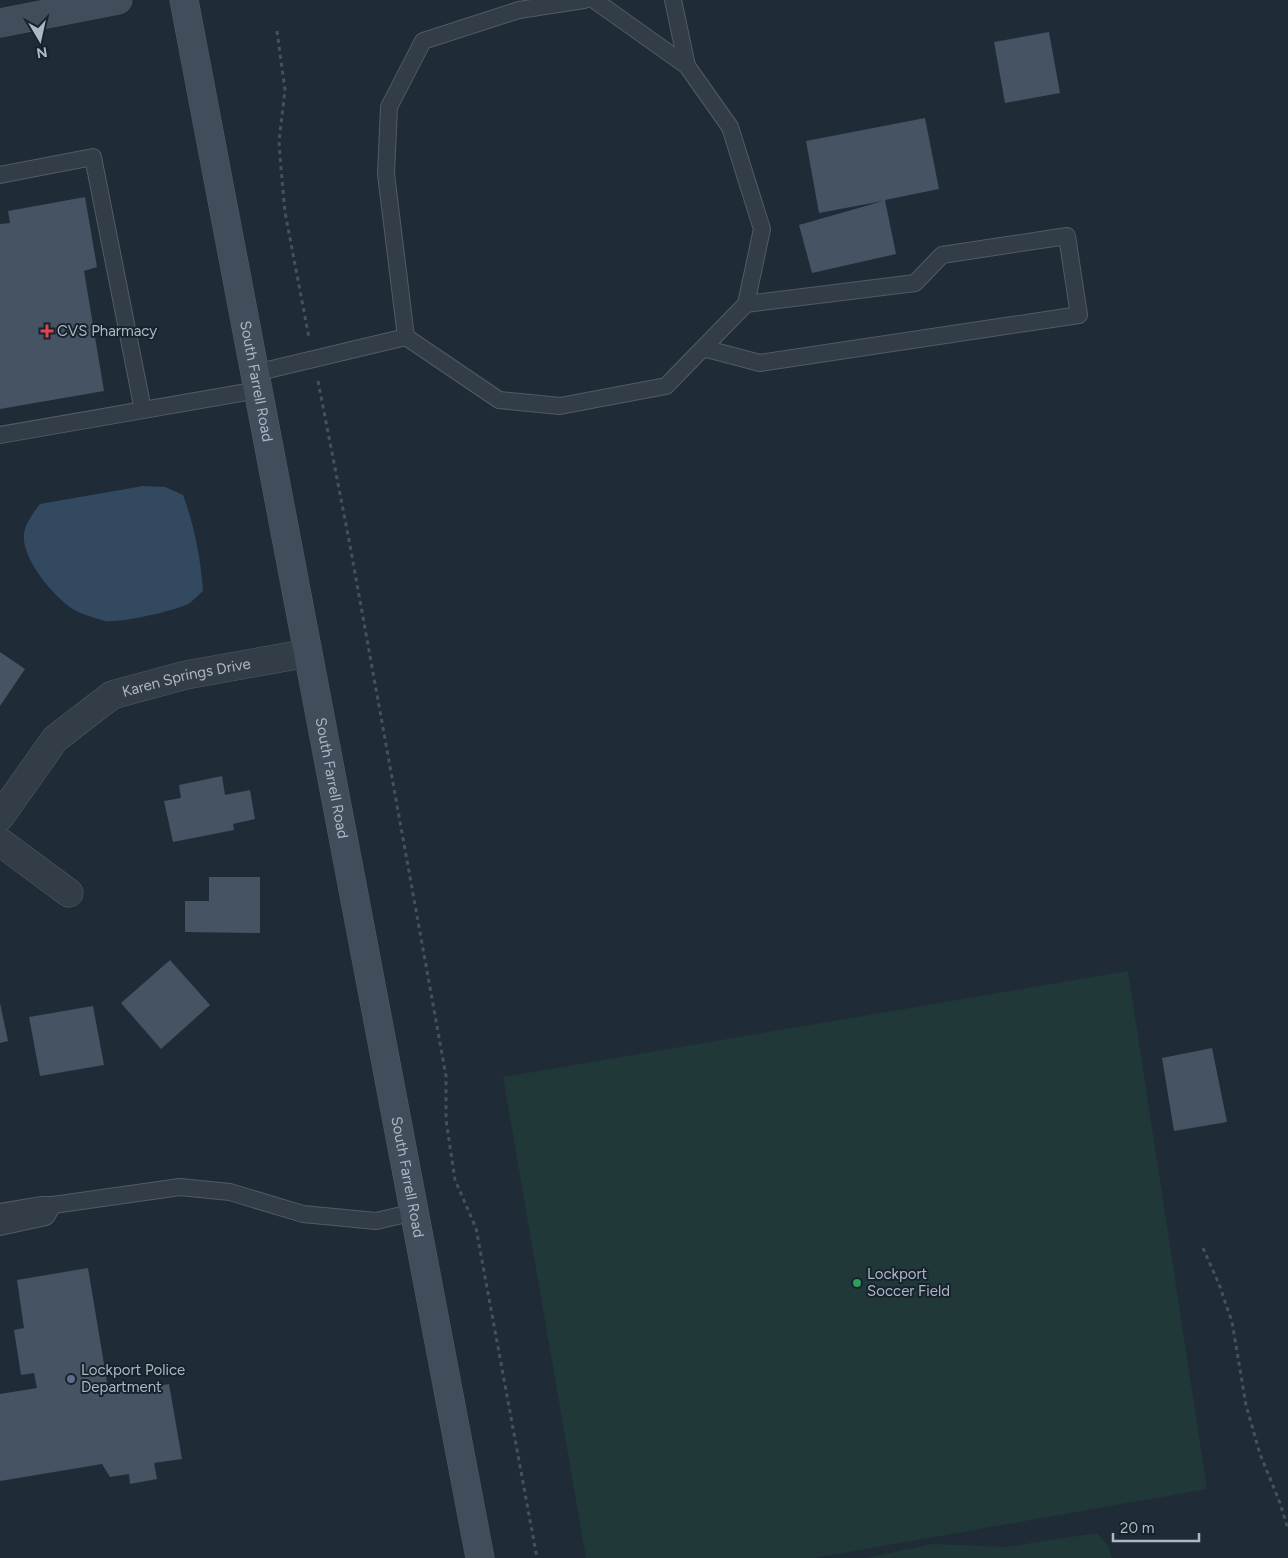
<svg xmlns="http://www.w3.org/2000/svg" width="1288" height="1558" font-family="Figtree,sans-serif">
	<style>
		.green { fill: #213839 }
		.water { fill: #324960 }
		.building { fill: #455362 }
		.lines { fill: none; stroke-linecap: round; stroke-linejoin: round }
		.lane-casing { stroke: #505b66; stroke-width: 18 }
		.street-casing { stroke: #505b66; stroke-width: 29 }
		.secondary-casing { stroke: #505b66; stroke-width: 29 }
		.path { stroke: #3f5556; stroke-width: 3; stroke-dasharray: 4 4; stroke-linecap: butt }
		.lane { stroke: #333d48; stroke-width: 16 }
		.street { stroke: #333d48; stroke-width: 28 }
		.secondary { stroke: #414d5b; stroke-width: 28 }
		.health-dot { fill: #e0444e; stroke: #18222d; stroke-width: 2 }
		.leisure-dot { fill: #2e9e5b; stroke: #18222d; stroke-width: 2 }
		.service-dot { fill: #5c6f8a; stroke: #18222d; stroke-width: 2 }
		.labels { text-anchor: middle; stroke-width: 4; stroke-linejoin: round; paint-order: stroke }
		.poi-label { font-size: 15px; fill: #adb8c5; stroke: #18222d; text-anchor: start }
		.street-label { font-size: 15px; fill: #adb8c5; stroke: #18222d }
	</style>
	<rect width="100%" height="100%" fill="#1f2c38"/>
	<path class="green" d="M 1128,971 L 1207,1489 L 814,1558 L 586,1558 L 503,1077 Z
		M 1097,1533 L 1109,1547 L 1112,1558 L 865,1558 L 933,1544 L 1006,1547 Z"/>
	<path class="water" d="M 143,486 L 165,487 L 183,495 C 194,525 201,559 203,591 C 198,595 193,601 188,604 C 174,611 121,623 105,621 C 98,619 78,613 73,609 C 54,597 21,558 24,534 C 25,524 34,512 40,504 Z"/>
	<path class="building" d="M 1049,32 L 1060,93 L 1005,103 L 994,42 Z
		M 925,118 L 939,189 L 885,200 L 896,254 L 812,273 L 799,225 L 883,201 L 819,213 L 806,141 Z
		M 85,197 L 97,267 L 84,271 L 104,391 L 0,409 L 0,224 L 10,223 L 8,211 Z
		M 0,652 L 25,669 L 0,706 Z
		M 222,776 L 225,795 L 250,790 L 255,819 L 233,824 L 234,830 L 173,842 L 164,801 L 181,798 L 179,785 Z
		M 209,877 L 260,877 L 260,933 L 185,932 L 185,901 L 209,901 Z
		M 170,960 L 210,1005 L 161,1049 L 121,1003 Z
		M 0,1003 L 8,1041 L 0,1043 Z
		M 93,1006 L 104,1065 L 40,1076 L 29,1017 Z
		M 1212,1048 L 1227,1122 L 1174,1131 L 1162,1058 Z
		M 88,1268 L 109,1394 L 169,1384 L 182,1459 L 154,1463 L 157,1479 L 130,1484 L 129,1474 L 110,1477 L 102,1464 L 0,1481 L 0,1394 L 37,1388 L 34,1373 L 21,1375 L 14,1330 L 24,1328 L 17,1280 Z"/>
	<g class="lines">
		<g class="lane-casing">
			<path id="lane" d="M 673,0 L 687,66
				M 0,175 L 93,157 L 143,410
				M 406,337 L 386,174 L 389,107 L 423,41 L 519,10 L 584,0
				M 703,348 L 760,363 L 1079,315 L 1067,236 L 942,255 L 915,283 L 746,304
				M 255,373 L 406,337 L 499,400 L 560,406 L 666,386 L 746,304 L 762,229 L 730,127 L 687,66 L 594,0
				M 0,435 L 258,390
				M 0,1212 L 41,1205 L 53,1205 L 180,1187 L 230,1192 L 303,1214 L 376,1221 L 415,1212
				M 0,1227 L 46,1217 L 53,1205"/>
		</g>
		<g class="street-casing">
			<g id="street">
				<path id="s1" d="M 0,817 L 55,739 L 112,695 L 186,675 L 308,653"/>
				<path d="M 0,842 L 69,893"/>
			</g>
		</g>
		<g class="secondary-casing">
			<g id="secondary">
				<path id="s2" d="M 184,0 L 480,1558"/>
				<path d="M 0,23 L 118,0"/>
			</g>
		</g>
		<path class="path" d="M 277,31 L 285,90 L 279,142 L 281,168 L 285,212 L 309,338
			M 318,381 L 349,540 L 446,1076 L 446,1120 L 455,1180 L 476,1228 L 537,1558
			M 1203,1248 L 1219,1284 L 1232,1322 L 1246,1405 L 1260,1454 L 1280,1503 L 1288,1529"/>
		<use href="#lane" class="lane"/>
		<use href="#street" class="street"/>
		<use href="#secondary" class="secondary"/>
	</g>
	<path class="health-dot" d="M44.5 323.5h5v5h5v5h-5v5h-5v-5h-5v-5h5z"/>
	<circle class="leisure-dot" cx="857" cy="1283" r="5"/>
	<circle class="service-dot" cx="71" cy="1379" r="5"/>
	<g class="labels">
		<g class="poi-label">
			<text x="57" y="336">CVS Pharmacy</text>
			<text x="867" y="1279">Lockport<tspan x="867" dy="17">Soccer Field</tspan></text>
			<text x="81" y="1375">Lockport Police<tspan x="81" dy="17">Department</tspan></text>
		</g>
		<g class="street-label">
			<text dy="5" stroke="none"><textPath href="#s2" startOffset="388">South Farrell Road</textPath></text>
			<text dy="5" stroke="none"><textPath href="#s1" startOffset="244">Karen Springs Drive</textPath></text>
			<text dy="5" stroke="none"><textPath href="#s2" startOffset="792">South Farrell Road</textPath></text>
			<text dy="5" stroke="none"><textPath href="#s2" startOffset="1198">South Farrell Road</textPath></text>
		</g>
	</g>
	<g transform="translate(40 40) rotate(171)" stroke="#18222d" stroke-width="4" paint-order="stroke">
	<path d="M0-4L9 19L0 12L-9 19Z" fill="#adb8c5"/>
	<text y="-8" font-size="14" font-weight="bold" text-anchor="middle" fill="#adb8c5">N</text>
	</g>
	<path d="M1113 1533v8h86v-8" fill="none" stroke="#adb8c5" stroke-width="2.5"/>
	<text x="1120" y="1533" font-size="15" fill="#adb8c5" stroke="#18222d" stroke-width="4" paint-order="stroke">20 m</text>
</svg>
